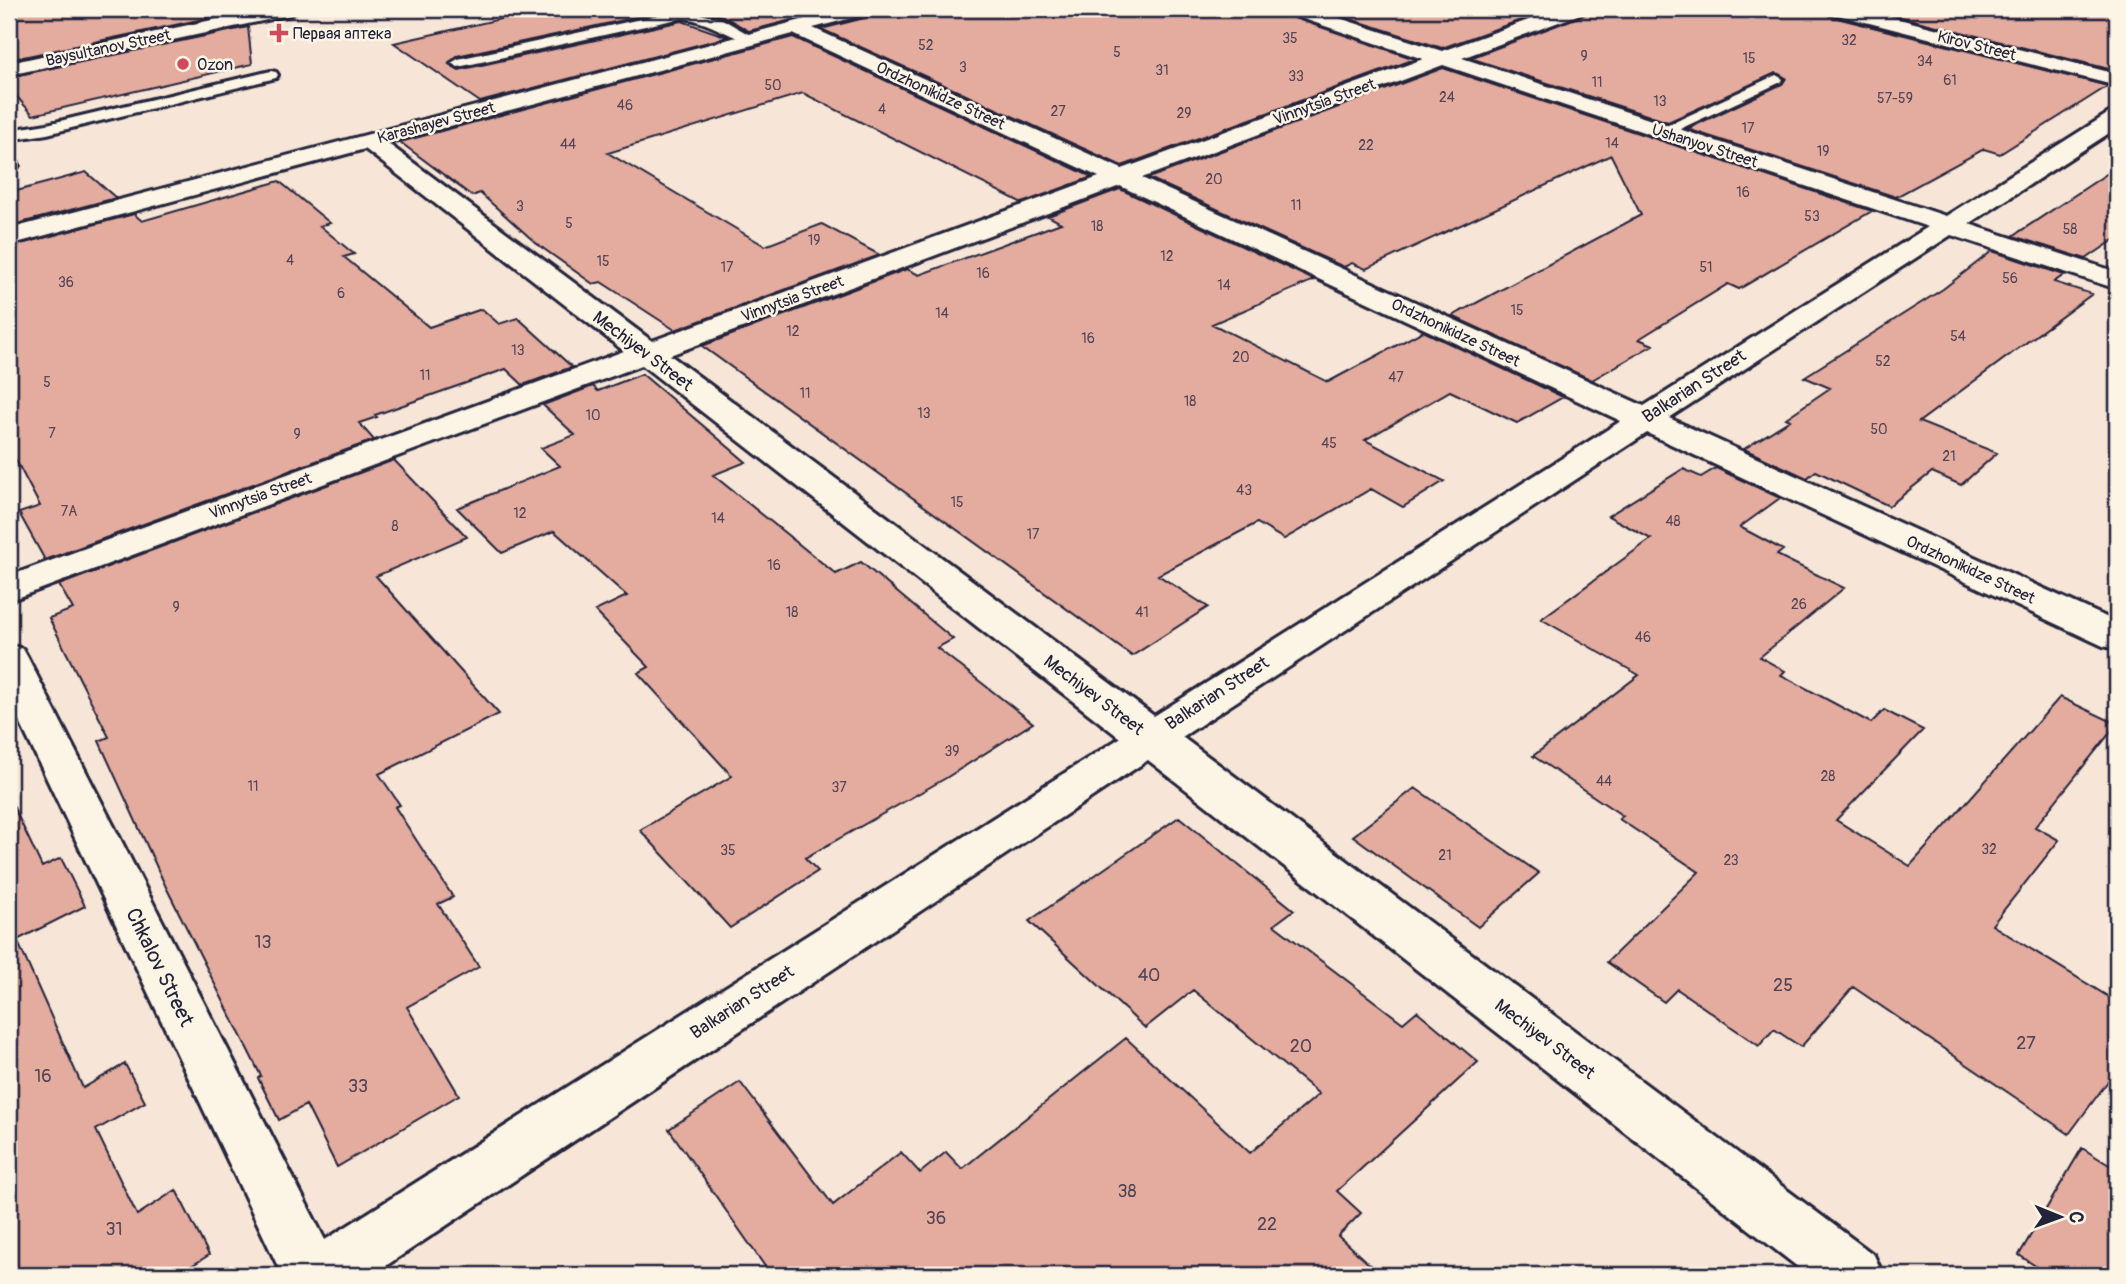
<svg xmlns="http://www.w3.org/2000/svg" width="2126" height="1284" font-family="Pangolin,sans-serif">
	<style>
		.building { fill: #e4ab9f; stroke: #22223b; stroke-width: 2 }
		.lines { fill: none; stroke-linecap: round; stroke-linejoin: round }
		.lane-casing { stroke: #22223b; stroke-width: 6 }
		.street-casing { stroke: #22223b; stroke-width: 6 }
		.secondary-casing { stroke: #22223b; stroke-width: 6 }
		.lane { fill: #fcf5e5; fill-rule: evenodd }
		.street { fill: #fcf5e5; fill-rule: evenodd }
		.secondary { fill: #fcf5e5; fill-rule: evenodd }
		.poi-dot { fill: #d1495b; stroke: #fcf5e5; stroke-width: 2.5 }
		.labels { text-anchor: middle; stroke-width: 5; stroke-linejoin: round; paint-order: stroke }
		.number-label { font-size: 14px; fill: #524454 }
		.far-poi-label { font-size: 16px; fill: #22223b; stroke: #fcf5e5; text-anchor: start }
		.far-street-label { font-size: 16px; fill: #22223b; stroke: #fcf5e5 }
		.street-label { font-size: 18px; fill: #22223b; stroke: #fcf5e5 }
		.near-number-label { font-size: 18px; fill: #524454 }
		.near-street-label { font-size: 21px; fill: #22223b; stroke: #fcf5e5 }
	</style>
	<rect width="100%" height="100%" fill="#f7e6d7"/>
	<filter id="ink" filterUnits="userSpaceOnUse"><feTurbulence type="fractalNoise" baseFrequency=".0143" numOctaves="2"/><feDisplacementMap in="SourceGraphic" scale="14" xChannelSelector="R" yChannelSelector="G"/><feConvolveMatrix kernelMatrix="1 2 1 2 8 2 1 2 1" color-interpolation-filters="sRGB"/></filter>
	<g filter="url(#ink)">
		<path class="building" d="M 9,9 L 246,9 L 246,10 L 9,60 Z
			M 545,9 L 675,9 L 457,56 L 449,64 L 459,70 L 682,21 L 728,37 L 480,102 L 394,43 Z
			M 688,9 L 834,9 L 749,31 L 723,16 Z
			M 877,9 L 1281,9 L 1285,15 L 1415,59 L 1122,166 L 821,29 L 872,16 Z
			M 1319,9 L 1552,9 L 1442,48 Z
			M 1588,9 L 1824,9 L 1829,16 L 2108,86 L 2000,154 L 1984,149 L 1896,197 L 1687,129 L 1782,84 L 1786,78 L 1777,73 L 1668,122 L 1470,58 L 1584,15 Z
			M 1869,9 L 2117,9 L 2117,71 Z
			M 248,27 L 252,64 L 33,115 L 9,88 L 9,77 Z
			M 793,37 L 1092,177 L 1022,203 L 803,93 L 608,153 L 765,246 L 822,224 L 880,255 L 675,330 L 601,282 L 593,284 L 537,244 L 480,193 L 472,196 L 400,142 Z
			M 1443,68 L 1872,211 L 1739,289 L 1728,284 L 1639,339 L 1653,345 L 1592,380 L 1452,316 L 1641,215 L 1611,155 L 1366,269 L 1352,263 L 1344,267 L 1149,178 Z
			M 2117,167 L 2117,238 L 2086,259 L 2013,236 Z
			M 86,172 L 116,198 L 9,226 L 9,193 Z
			M 279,181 L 330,223 L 320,226 L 354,254 L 344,257 L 429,327 L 482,309 L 499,324 L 518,318 L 572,367 L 523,385 L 506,369 L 375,415 L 377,417 L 359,423 L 374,440 L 45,560 L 19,513 L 40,506 L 9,447 L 9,247 L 134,214 L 142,221 Z
			M 1120,189 L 1314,280 L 1212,324 L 1328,382 L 1423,331 L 1563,397 L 1517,423 L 1450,391 L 1365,440 L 1444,481 L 1403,507 L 1371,489 L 1284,539 L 1257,523 L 1158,575 L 1208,607 L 1132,656 L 702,346 L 907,269 L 919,275 L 1061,223 L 1048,216 Z
			M 1992,251 L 2064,275 L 2054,282 L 2092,294 L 1919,422 L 1997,453 L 1961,485 L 1932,472 L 1889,506 L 1816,471 L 1807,478 L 1744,449 L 1790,420 L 1786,418 L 1830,388 L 1804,377 L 1943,289 Z
			M 642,374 L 746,462 L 713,475 L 836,574 L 861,562 L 953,639 L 937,648 L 1033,723 L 946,778 L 805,858 L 818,871 L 730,928 L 640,830 L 732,776 L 638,673 L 649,667 L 595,611 L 627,596 L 554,531 L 502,553 L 457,508 L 560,466 L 541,448 L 575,435 L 543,405 L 593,386 L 598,391 Z
			M 394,460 L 467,537 L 376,576 L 499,714 L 379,774 L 400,805 L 395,807 L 453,897 L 438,904 L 479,967 L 407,1007 L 459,1095 L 337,1167 L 306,1105 L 279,1120 L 258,1078 L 261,1076 L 165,885 L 99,741 L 109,737 L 49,618 L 73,609 L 59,585 Z
			M 1716,468 L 1780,498 L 1740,527 L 1783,550 L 1777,555 L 1844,588 L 1760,657 L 1785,671 L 1781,675 L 1871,723 L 1884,710 L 1923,730 L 1836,820 L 1910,866 L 2060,697 L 2117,724 L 2035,827 L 2059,840 L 1992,925 L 2117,1002 L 2117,1069 L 2069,1134 L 1853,987 L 1801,1047 L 1774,1029 L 1759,1046 L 1677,989 L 1664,1002 L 1607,962 L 1699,872 L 1619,819 L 1623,816 L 1533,756 L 1639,675 L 1541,619 L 1651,539 L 1608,516 L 1683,469 L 1701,477 Z
			M 1415,788 L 1539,873 L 1478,927 L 1353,836 Z
			M 9,797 L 42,867 L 61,858 L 85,906 L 17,940 L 83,1088 L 125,1064 L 145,1102 L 96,1130 L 137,1215 L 176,1190 L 209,1255 L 177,1275 L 9,1275 Z
			M 1179,817 L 1294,910 L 1274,925 L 1403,1023 L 1417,1011 L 1478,1062 L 1337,1191 L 1361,1213 L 1338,1236 L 1381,1275 L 771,1275 L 669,1129 L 740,1082 L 833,1205 L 901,1152 L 920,1173 L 946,1152 L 962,1169 L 1126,1038 L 1250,1153 L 1319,1094 L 1193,990 L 1145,1028 L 1029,921 Z
			M 2082,1148 L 2117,1170 L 2117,1275 L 2049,1275 L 2019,1255 Z"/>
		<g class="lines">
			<g class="lane-casing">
				<path id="lane" d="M 682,10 L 722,19 L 757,39 L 755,42 C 741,44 706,19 682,18 L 458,67 L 451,63 L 458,59 Z
					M 271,71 L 276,72 L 278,75 L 276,78 L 47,134 L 9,140 L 9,130 L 47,124 Z
					M 1776,75 L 1783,79 L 1781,82 L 1669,134 L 1657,134 L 1655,131 Z
					M 9,156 L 15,158 L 19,165 L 17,168 L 9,169 Z"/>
			</g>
			<g class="street-casing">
				<path id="street" d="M 843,9 L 874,9 L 871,13 L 813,28 L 1122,169 L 1423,59 L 1286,13 L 1284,9 L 1311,9 L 1442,51 L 1559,9 L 1585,9 L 1583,13 L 1462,58 L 1946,216 L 2109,113 L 2117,111 L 2117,128 L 1969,224 L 2117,272 L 2117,289 L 1951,235 L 1669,418 L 2117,622 L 2117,649 L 2103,646 L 1647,433 L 1182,737 L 1874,1255 L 1883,1275 L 1808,1275 L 1148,760 L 372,1275 L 282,1275 L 9,699 L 9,645 L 23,649 L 28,658 L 325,1240 L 1120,738 L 642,365 L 9,601 L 9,576 L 624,351 L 365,149 L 9,245 L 9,229 ZM 793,34 L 1099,177 L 652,341 L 387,143 ZM 1443,65 L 1928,227 L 1644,406 L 1142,178 ZM 1120,186 L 1621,421 L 1154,716 L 670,355 Z"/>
			</g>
			<g class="secondary-casing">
				<path id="secondary" d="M 264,9 L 300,9 L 290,15 L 9,75 L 9,63 Z
					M 1827,9 L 1859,9 L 2117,74 L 2117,86 L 1830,13 Z"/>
			</g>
			<use href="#lane" class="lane"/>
			<use href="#street" class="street"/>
			<use href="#secondary" class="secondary"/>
		</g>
	</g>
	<g class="poi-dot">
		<path d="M275.5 22.5h7v7h7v7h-7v7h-7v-7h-7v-7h7z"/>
		<circle cx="183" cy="64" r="7"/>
	</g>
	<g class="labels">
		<g class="number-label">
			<text x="1290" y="43">35</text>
			<text x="1849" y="45">32</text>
			<text x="926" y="50">52</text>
			<text x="1117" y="57">5</text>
			<text x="1584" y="61">9</text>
			<text x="1749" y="63">15</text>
			<text x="1925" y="66">34</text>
			<text x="963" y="72">3</text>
			<text x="1162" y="75">31</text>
			<text x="1296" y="81">33</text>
			<text x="1950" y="85">61</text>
			<text x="1597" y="87">11</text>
			<text x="773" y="90">50</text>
			<text x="1447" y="102">24</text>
			<text x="1895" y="103">57-59</text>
			<text x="1660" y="106">13</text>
			<text x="625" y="110">46</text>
			<text x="882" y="114">4</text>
			<text x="1058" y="116">27</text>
			<text x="1184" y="118">29</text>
			<text x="1748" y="133">17</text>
			<text x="1612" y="148">14</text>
			<text x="568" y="149">44</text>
			<text x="1366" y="150">22</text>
			<text x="1823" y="156">19</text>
			<text x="1214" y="184">20</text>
			<text x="1743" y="197">16</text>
			<text x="1296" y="210">11</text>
			<text x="520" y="211">3</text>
			<text x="1812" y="221">53</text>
			<text x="569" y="228">5</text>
			<text x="1097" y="231">18</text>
			<text x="2070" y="234">58</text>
			<text x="814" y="245">19</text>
			<text x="1167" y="261">12</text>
			<text x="290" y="265">4</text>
			<text x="603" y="266">15</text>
			<text x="727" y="272">17</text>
			<text x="1706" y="272">51</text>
			<text x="983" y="278">16</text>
			<text x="2010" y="283">56</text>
			<text x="66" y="287">36</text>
			<text x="1224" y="290">14</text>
			<text x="341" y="298">6</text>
			<text x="1517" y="315">15</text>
			<text x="942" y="318">14</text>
			<text x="793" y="336">12</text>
			<text x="1958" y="341">54</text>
			<text x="1088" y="343">16</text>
			<text x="518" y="355">13</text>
			<text x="1241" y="362">20</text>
			<text x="1883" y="366">52</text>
			<text x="425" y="380">11</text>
			<text x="1396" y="382">47</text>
			<text x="47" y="387">5</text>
			<text x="805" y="398">11</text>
			<text x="1190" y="406">18</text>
			<text x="924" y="418">13</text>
			<text x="593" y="420">10</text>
			<text x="1879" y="434">50</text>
			<text x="52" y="438">7</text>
			<text x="297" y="439">9</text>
			<text x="1329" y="448">45</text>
			<text x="1949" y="461">21</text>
			<text x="1244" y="495">43</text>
			<text x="957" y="507">15</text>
			<text x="69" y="516">7А</text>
			<text x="520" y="518">12</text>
			<text x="718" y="523">14</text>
			<text x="1673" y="526">48</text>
			<text x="395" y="531">8</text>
			<text x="1033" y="539">17</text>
			<text x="774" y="570">16</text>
			<text x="1799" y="609">26</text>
			<text x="176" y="612">9</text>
			<text x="792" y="617">18</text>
			<text x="1142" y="617">41</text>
			<text x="1643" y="642">46</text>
			<text x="952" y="756">39</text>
			<text x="1828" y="781">28</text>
			<text x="1604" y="786">44</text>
			<text x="253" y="791">11</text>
			<text x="839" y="792">37</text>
			<text x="1989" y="854">32</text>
			<text x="728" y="855">35</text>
			<text x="1445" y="860">21</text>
			<text x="1731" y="865">23</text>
		</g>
		<g class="far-poi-label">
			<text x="293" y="39">Первая аптека</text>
			<text x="197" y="70">Ozon</text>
		</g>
		<g class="far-street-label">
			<text transform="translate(1977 45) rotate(14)" y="6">Kirov Street</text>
			<text transform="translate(108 47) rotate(-12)" y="6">Baysultanov Street</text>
			<text transform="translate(941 95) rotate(25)" y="6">Ordzhonikidze Street</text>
			<text transform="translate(1324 101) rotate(-20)" y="6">Vinnytsia Street</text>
			<text transform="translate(436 122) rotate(-15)" y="6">Karashaуev Street</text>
			<text transform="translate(1705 145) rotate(18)" y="6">Ushanyov Street</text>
			<text transform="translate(792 298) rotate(-20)" y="6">Vinnytsia Street</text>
			<text transform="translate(1456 332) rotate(25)" y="6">Ordzhonikidze Street</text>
			<text transform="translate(260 495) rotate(-20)" y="6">Vinnytsia Street</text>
			<text transform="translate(1971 569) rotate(25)" y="6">Ordzhonikidze Street</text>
		</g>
		<g class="street-label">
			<text transform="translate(643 351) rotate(37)" y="6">Mechiyev Street</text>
			<text transform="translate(1694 386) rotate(-33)" y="6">Balkarian Street</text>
			<text transform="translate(1217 693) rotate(-33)" y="6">Balkarian Street</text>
			<text transform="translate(1094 695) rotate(37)" y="6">Mechiyev Street</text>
			<text transform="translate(742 1002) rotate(-33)" y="6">Balkarian Street</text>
			<text transform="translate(1545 1039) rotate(37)" y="6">Mechiyev Street</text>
		</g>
		<g class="near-number-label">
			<text x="263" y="948">13</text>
			<text x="1149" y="981">40</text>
			<text x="1783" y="991">25</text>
			<text x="2026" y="1049">27</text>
			<text x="1301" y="1052">20</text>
			<text x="43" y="1082">16</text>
			<text x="358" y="1092">33</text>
			<text x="1127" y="1197">38</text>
			<text x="936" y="1224">36</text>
			<text x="1267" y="1230">22</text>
			<text x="114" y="1235">31</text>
		</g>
		<g class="near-street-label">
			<text transform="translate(160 967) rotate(64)" y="7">Chkalov Street</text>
		</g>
	</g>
	<rect width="2126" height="1284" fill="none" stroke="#fcf5e5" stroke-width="35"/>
	<rect x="18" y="18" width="2091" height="1249" fill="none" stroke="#22223b" stroke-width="2.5" filter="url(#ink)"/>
	<g transform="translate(2060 1217) rotate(91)" stroke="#fcf5e5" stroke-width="5" paint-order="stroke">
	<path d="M0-5L12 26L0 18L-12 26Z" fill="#22223b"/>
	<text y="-10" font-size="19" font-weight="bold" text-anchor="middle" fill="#22223b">С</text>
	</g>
</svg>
